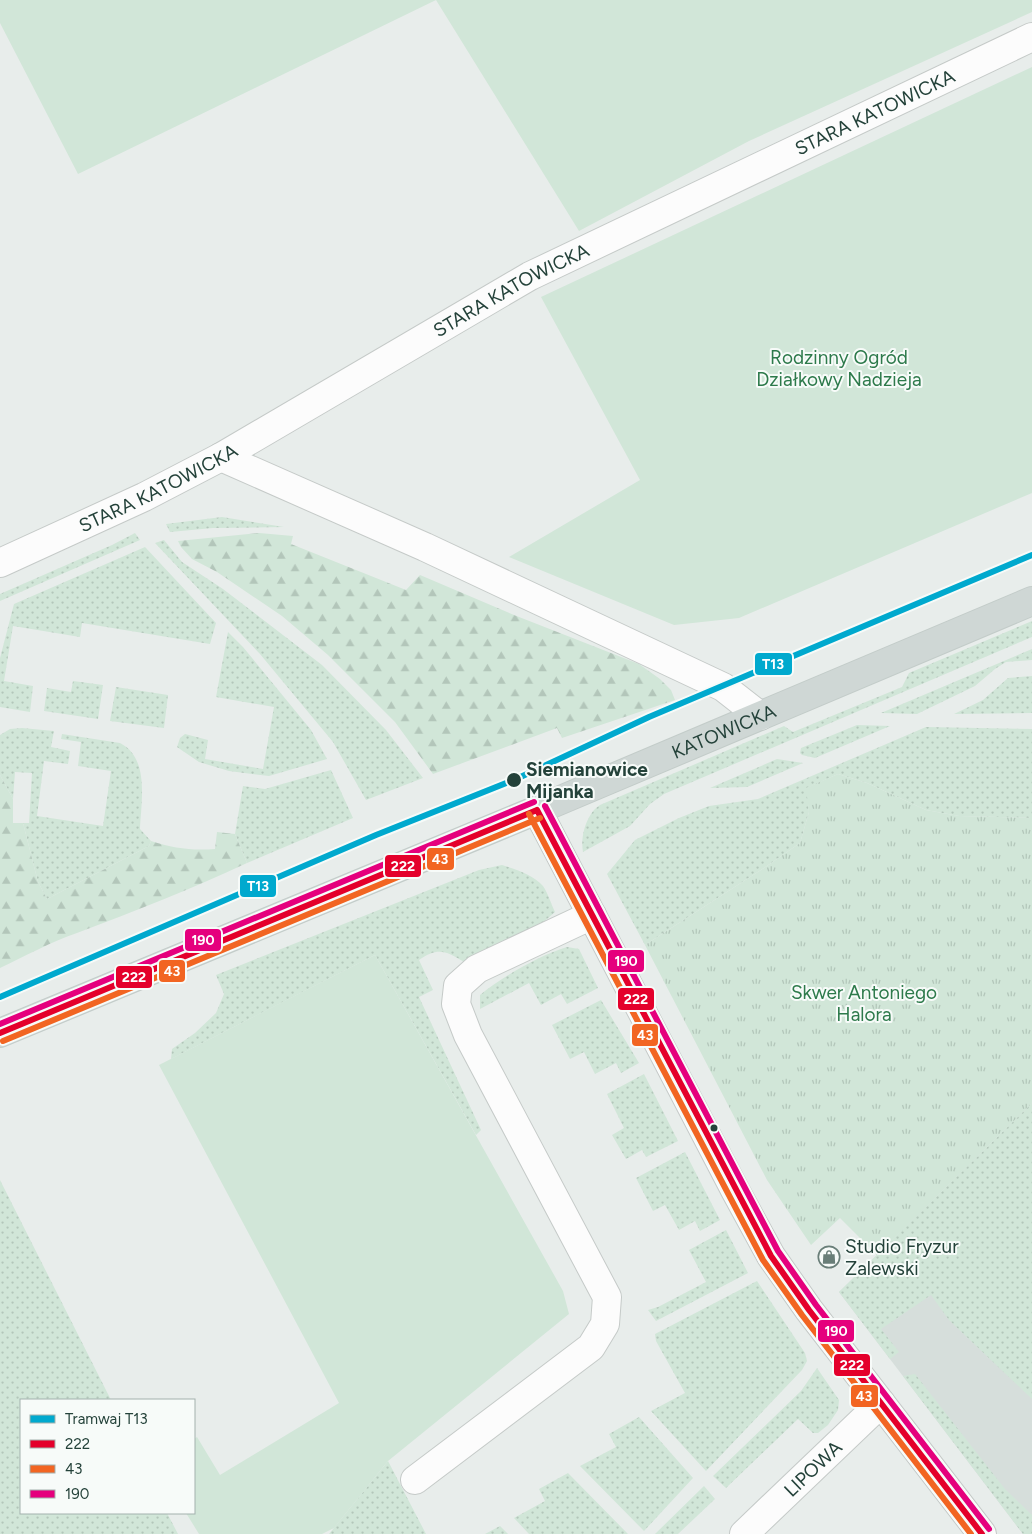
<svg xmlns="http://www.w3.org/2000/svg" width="1032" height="1534" font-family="Figtree,sans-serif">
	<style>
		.built { fill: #d6dedb }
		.grass { fill: url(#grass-dots) }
		.forest { fill: url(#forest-firs) }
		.park { fill: url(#park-tufts) }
		.garden { fill: #d1e6d8 }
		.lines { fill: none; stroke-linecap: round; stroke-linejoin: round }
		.minor-casing { stroke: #c5cac8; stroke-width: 30 }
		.major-casing { stroke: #c3ccc9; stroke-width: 30 }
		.minor { stroke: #fcfcfc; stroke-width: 28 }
		.major { stroke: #cfd7d5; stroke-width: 28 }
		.bus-1-casing { stroke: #f7fbf9; stroke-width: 10 }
		.bus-2-casing { stroke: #f7fbf9; stroke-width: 10 }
		.bus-3-casing { stroke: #f7fbf9; stroke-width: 10 }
		.bus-1 { stroke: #e4002b; stroke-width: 6 }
		.bus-2 { stroke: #f26522; stroke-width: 6 }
		.bus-3 { stroke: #e5007d; stroke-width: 6 }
		.tram-1-casing { stroke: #f7fbf9; stroke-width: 10 }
		.tram-1 { stroke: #00a9ce; stroke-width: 6 }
		.stop-dot { fill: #24423a; stroke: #f7fbf9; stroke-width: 2 }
		.labels { text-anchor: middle; stroke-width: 4; stroke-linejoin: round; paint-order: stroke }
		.street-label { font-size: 19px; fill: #24423a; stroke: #f7fbf9 }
		.park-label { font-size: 19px; fill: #2d7a4b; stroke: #f7fbf9 }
		.stop-label { font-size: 19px; font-weight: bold; fill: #24423a; stroke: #f7fbf9; text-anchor: start }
		.poi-label { font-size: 19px; fill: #24423a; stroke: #f7fbf9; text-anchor: start }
		.line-badge { stroke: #f7fbf9; stroke-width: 2 }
		.badge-label { font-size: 14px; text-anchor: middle; font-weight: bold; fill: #fff }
	</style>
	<defs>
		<pattern id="grass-dots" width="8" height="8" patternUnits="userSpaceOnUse" patternTransform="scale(1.25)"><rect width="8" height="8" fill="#d1e6d8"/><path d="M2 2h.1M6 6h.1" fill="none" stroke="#b3c6ba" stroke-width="1.8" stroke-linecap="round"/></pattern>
		<pattern id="forest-firs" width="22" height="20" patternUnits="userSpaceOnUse" patternTransform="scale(1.25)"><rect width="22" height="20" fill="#d1e6d8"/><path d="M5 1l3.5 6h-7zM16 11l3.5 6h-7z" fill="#b3c6ba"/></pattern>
		<pattern id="park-tufts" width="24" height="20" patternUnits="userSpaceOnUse" patternTransform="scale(1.25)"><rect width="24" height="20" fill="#d1e6d8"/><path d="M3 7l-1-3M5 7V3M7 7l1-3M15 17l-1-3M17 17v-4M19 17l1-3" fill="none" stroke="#b3c6ba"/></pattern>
	</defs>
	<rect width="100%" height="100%" fill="#e8edeb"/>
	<path class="built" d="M 1032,1103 L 1032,1534 L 1023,1534 L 839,1292 Z"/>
	<path class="grass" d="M 222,517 L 284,527 L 213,528 L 170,532 L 166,524 Z
		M 135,533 L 140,540 L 0,601 L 0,594 L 112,545 Z
		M 164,540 L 182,562 L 223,589 L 322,665 L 386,730 L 423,778 L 366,800 L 333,742 L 260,654 L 155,543 Z
		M 145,547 L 216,623 L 210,644 L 82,623 L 80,637 L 13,626 L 4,681 L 33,686 L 30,712 L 0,707 L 0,658 L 14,604 Z
		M 1032,621 L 1032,637 L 664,794 L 650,804 L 630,826 L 583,852 C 580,836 587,813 600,805 L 784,726 L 793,732 L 902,687 L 909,673 Z
		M 228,632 L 243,647 L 311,730 L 327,759 L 269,776 L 229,771 L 199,762 L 177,747 L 180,738 L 185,734 L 208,740 L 205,759 L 263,769 L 274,707 L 216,697 Z
		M 1032,649 L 1032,660 L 1006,662 L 995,669 L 975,686 L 917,714 L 881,713 Z
		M 1032,676 L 1032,713 L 954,714 L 983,700 L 1008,678 Z
		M 73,681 L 103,685 L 98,719 L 44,711 L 47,688 L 71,692 Z
		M 116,687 L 168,695 L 164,728 L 110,721 Z
		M 857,725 L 890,726 L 815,758 L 802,755 L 800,753 L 801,748 Z
		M 926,727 L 1032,729 L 1032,818 L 959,816 L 926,810 L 867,783 L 838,774 L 807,788 L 809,812 L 800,843 L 764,868 L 645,945 L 607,874 L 635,840 L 679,818 L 709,806 L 758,799 Z
		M 22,728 L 54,731 L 51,747 L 70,751 L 68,764 L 44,761 L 37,816 L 103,826 L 111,771 L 78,766 L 81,742 L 61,739 L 62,734 L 120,743 C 150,758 141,802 140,829 L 151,841 L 149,846 L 47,899 L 38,882 L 23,823 L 29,823 L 32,773 L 15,772 L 13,799 L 0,775 L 0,735 L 10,729 Z
		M 777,759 L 803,763 L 747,787 L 710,788 Z
		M 331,770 L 353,818 L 247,863 L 235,834 L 243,786 L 265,789 Z
		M 502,865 C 515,869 534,875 543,886 C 548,893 551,904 555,912 L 540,925 L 464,962 C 446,951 438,947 419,960 L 433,990 L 419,997 L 481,1130 L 476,1135 L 375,955 L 171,1059 L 172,1049 L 195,1033 L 216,1013 L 224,994 L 216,975 L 479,870 Z
		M 567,947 L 579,949 L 598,988 L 567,1004 L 561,994 L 541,1005 L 529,983 L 480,1009 L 480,995 C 502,977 540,955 567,947 Z
		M 601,1000 L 639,1063 L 621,1073 L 616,1063 L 595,1074 L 584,1052 L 570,1059 L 552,1025 Z
		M 644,1074 L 678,1141 L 646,1157 L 642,1150 L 626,1159 L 612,1135 L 624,1128 L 607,1094 Z
		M 1032,1103 L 1032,1399 L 949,1320 L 931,1295 L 881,1329 L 899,1352 L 890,1359 L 839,1292 Z
		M 685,1152 L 720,1220 L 700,1231 L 695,1221 L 679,1230 L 665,1205 L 653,1211 L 636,1178 Z
		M 0,1180 L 111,1400 L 21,1400 L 21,1513 L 167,1513 L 178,1534 L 0,1534 Z
		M 726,1230 L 748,1273 L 656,1321 L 648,1310 L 658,1307 L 706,1282 L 689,1250 Z
		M 757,1281 L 805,1353 L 807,1361 L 802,1370 L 706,1471 L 651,1411 L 685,1393 L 656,1341 L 655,1334 Z
		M 817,1368 L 839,1400 L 838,1410 L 828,1425 L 818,1433 L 813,1433 L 798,1419 L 726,1488 L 713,1476 L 801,1391 Z
		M 915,1374 L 1005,1489 L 1032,1515 L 1032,1534 L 1023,1534 L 903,1376 Z
		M 639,1417 L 693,1478 L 644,1531 L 580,1466 L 616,1447 L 609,1434 Z
		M 388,1461 L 426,1534 L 329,1534 Z
		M 568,1473 L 628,1534 L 529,1534 L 514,1518 L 545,1501 L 539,1489 Z
		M 704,1486 L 715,1499 L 678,1534 L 655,1534 Z
		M 500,1526 L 508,1534 L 485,1534 Z"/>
	<path class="forest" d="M 259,533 L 293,536 L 291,544 L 406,590 L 420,575 L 514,615 L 639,664 L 660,679 L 671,690 L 675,700 L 562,738 L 557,728 L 433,774 L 395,722 L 328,655 L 282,616 L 217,572 L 192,559 L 181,547 L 178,541 Z
		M 0,775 L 13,799 L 13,823 L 23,823 L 38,882 L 47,899 L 149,846 L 151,841 C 173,848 192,851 215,849 L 217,832 L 235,834 L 247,863 C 192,889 135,911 77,933 C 51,942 25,956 0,968 Z"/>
	<path class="park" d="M 838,774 L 867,783 L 926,810 L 959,816 L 1032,818 L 1032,1103 L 877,1255 L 840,1218 L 811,1245 L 767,1180 L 645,945 L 764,868 L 800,843 L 809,812 L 806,788 Z"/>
	<path class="garden" d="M 0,0 L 436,0 L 78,174 L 0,23 Z
		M 436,0 L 1032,0 L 1032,12 L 749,141 L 579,231 Z
		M 1032,67 L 1032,493 L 739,618 L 674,625 L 509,557 L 640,480 L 541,297 Z
		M 375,955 L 563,1291 L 569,1314 L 388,1461 L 334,1528 L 322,1534 L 199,1534 L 186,1513 L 194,1513 L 194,1439 L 197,1437 L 220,1475 L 339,1403 L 159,1065 Z"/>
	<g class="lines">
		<g class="minor-casing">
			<g id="minor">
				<path d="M 221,457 L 425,547 L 723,687 L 760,716"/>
				<path id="s1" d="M 0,563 L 144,497 L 221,457 L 530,276 L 1032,37"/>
				<path d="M 537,810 L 735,1190 L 771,1256 L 809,1310 L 982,1534"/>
				<path d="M 415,1480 L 591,1347 L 605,1324 L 607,1297 L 468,1035 L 456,1004 L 458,986 L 477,969 L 592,915"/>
				<path id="s2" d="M 744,1534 L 881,1403"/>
			</g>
		</g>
		<g class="major-casing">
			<g id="major">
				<path id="s3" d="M 0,1033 L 537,810 L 1032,601"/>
			</g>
		</g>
		<use href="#minor" class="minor"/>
		<use href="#major" class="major"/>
		<g class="bus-1-casing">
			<path id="bus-1" d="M 537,810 L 771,1256 L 809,1310 L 982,1534
				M 0,1033 L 537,810"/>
		</g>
		<g class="bus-2-casing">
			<path id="bus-2" d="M 529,814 L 763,1260 L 802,1315 L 971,1534
				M 3,1041 L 540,818"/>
		</g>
		<g class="bus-3-casing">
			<path id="bus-3" d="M 545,806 L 778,1251 L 816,1305 L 989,1529
				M 0,1024 L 534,802"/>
		</g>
		<use href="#bus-1" class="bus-1"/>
		<use href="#bus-2" class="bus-2"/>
		<use href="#bus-3" class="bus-3"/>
		<g class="tram-1-casing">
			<path id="tram-1" d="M 0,997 L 376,835 L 514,780 L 649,717 L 1032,555"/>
		</g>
		<use href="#tram-1" class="tram-1"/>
	</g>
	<defs>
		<g id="shop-ring" transform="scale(1.125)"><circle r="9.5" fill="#f7fbf9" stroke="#697e78" stroke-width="1.5"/><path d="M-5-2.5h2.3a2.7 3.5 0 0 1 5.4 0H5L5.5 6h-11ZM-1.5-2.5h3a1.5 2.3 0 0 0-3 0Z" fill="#697e78"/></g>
	</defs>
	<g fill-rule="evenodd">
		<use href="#shop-ring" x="829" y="1257"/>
	</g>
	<g class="stop-dot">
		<circle cx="514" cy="780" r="8"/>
		<circle cx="714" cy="1128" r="4.5"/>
	</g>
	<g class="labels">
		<g class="street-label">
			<text dy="7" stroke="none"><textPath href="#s1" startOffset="985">STARA KATOWICKA</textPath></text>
			<text dy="7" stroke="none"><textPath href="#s1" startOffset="580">STARA KATOWICKA</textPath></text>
			<text dy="7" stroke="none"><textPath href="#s1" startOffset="175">STARA KATOWICKA</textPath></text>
			<text dy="7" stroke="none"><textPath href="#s3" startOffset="784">KATOWICKA</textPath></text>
			<text dy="7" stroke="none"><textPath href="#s2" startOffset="95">LIPOWA</textPath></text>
		</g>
		<g class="park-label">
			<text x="839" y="364">Rodzinny Ogród<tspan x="839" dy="22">Działkowy Nadzieja</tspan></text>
			<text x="864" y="999">Skwer Antoniego<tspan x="864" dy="22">Halora</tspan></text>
		</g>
		<g class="stop-label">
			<text x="526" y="776">Siemianowice<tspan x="526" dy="22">Mijanka</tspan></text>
		</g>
		<g class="poi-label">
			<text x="845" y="1253">Studio Fryzur<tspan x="845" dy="22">Zalewski</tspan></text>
		</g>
	</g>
	<g class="line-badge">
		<rect x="754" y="652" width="39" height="24" rx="5" fill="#00a9ce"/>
		<rect x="426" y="847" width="29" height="24" rx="5" fill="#f26522"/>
		<rect x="384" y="854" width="38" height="24" rx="5" fill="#e4002b"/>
		<rect x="239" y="874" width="38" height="24" rx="5" fill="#00a9ce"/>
		<rect x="184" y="928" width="38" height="24" rx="5" fill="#e5007d"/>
		<rect x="607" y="949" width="38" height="24" rx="5" fill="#e5007d"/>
		<rect x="158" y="959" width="28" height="24" rx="5" fill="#f26522"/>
		<rect x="115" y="965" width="38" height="24" rx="5" fill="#e4002b"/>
		<rect x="617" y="987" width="38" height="24" rx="5" fill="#e4002b"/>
		<rect x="631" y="1023" width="28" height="24" rx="5" fill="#f26522"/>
		<rect x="817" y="1319" width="38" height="24" rx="5" fill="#e5007d"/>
		<rect x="833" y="1353" width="38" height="24" rx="5" fill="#e4002b"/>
		<rect x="850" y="1384" width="29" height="24" rx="5" fill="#f26522"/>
	</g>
	<g class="badge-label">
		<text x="773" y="669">T13</text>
		<text x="440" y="864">43</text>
		<text x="403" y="871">222</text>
		<text x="258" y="891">T13</text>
		<text x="203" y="945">190</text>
		<text x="626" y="966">190</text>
		<text x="172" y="976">43</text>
		<text x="134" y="982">222</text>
		<text x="636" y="1004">222</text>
		<text x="645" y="1040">43</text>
		<text x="836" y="1336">190</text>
		<text x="852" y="1370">222</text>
		<text x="864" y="1401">43</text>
	</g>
	<rect x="20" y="1399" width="175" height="115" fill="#f7fbf9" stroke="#a3b1ad"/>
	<rect x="30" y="1415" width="25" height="8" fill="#00a9ce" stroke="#a3b1ad"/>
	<text x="65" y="1424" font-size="15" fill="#24423a">Tramwaj T13</text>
	<rect x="30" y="1440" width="25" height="8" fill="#e4002b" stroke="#a3b1ad"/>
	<text x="65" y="1449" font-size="15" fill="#24423a">222</text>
	<rect x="30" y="1465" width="25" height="8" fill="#f26522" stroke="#a3b1ad"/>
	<text x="65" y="1474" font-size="15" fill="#24423a">43</text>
	<rect x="30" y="1490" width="25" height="8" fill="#e5007d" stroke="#a3b1ad"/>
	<text x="65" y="1499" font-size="15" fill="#24423a">190</text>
</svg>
